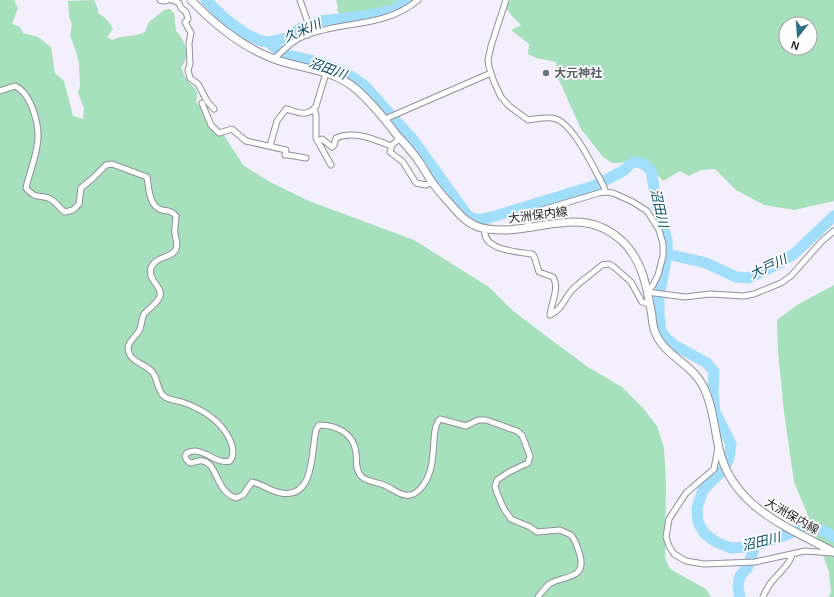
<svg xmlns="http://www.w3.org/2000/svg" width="834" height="597" font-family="Helvetica,'Noto Sans JP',sans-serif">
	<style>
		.green { fill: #a7e0bc; fill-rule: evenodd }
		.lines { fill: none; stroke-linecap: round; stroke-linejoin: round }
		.river { stroke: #a0defb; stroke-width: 11 }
		.street-casing { stroke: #948f9c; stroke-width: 7 }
		.secondary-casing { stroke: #948f9c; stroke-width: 9 }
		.street { stroke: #fff; stroke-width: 5 }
		.secondary { stroke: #fff; stroke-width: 7 }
		.worship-dot { fill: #6b7280; stroke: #fff; stroke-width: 1.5 }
		.labels { text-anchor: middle; stroke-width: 3.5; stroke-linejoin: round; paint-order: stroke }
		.worship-label { font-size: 12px; font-weight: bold; fill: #5b616d; stroke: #fff; text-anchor: start }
		.street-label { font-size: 12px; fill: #1e1c21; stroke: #fff }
		.water-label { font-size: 13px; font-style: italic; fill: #014a62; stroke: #fff }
	</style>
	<rect width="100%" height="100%" fill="#f4effd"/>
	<path class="green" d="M 0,0 L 14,0 L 18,8 L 12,24 L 20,27 L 23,33 L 38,37 L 51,47 L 55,73 L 64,81 L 73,116 L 83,119 L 84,108 L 78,93 L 80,86 L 79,63 L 76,52 L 70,35 L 72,25 L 69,16 L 68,1 L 94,0 L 98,9 L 98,13 C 105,17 109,21 113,29 L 107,37 L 112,40 C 122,35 135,37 145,32 L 149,22 L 164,10 L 170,9 L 174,13 L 176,31 C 185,39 191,57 181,67 C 183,73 185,78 189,82 C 196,90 199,90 196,102 L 205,112 L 205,119 L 209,128 L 216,134 L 224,135 L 243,165 L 270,182 L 309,201 L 414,240 L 489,287 L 512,310 L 550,339 L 588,367 L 622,387 L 643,408 L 657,426 L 664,448 L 666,482 L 665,558 L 670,569 L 706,589 L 711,597 L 0,597 Z
		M 336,0 L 399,0 C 390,7 378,14 367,14 C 357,14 350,12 341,15 L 337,11 L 338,7 Z
		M 511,0 L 834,0 L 834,201 L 794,210 L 764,205 L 736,190 L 715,169 L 701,170 L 689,176 L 680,171 L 663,181 L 647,163 L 633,159 L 621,163 L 612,163 L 603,157 L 581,129 L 558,78 L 556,62 L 536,58 L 528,54 L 529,44 L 511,30 L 521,25 L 511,15 L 505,6 ZM 786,24 L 810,24 L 810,48 L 786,48 Z
		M 834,285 L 834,597 L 829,597 L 831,592 L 829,572 L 814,530 L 794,482 L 784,412 L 778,352 L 777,320 L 797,305 Z"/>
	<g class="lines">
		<path class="river" d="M 206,0 L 224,18 L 246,34 L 261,41 L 269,42 L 287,38 L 301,28 L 321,21 L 365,16 L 396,9 L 408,0
			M 269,42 L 275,48 L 288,55 L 318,62 L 346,73 L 364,85 L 414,141 L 467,215 C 477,222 484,219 495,216 L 594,186 L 623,171 L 633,162 L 642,163 L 651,170 L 657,205 L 667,240 L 667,254 L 659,298 L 659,314 L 661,331 L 667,339 L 676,346 L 707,363 L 714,372 L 713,392 L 715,412 L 731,444 L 729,458 L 724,469 L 703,490 L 697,508 L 698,522 L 704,533 L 716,542 L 731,548 L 749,547 L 769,541 L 802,529 L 823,530 L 834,537
			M 667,254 L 706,263 L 736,277 L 749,278 L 780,263 L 795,253 L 834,216
			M 740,597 L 738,587 L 739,581 L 740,576 L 748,567 L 755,545"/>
		<g class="street-casing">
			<path id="street" d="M 160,0 L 164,1 L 168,0
				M 172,0 L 179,3 L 181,8 L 186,12 L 188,19 L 185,22 L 191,33 L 189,43 L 190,64 L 188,70 L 190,78 L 198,84 L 207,101 L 214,109
				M 300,0 L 307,20 L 308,35
				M 506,0 L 491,46 L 488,60 L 489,67 L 494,82 L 501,97 L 509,106 L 528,120 C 537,119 548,116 556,119 C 574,125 595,170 604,187 L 605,192
				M 274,59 C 282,51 293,40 304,36 C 342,20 383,29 418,0
				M 0,91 L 15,86 C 32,94 41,128 37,146 C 35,160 29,174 26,188 C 36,201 42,193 52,200 C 57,203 60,209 65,212 L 73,210 L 79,204 L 81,188 L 93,178 L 106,165 L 112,164 L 147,177 C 149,188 149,207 162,210 C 168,211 172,211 176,216 C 176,222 174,228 175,234 C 176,239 178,245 176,249 C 172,259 156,255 151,268 C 147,280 163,287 160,296 C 158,303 149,308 144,314 C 141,319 142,326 139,331 C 134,339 124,344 130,355 C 134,363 148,365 153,373 C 158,380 158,393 165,397 C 170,400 177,401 182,402 C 202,409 220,420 229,438 C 233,446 235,454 230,461 C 214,465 203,445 187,453 L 185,456 L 186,459 L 190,463 C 194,463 199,460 203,461 C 218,464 215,491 236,498 L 243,495 L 252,482 C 262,484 270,491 281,493 C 315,499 311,452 316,430 L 319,425 C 336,425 354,433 356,453 C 357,461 355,469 361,476 C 367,482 377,482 384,485 C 387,486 389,488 392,489 C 401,495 410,499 419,490 C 441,469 428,431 440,419 L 466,426 L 478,420 L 486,420 L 517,431 L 522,435 L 530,456 L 528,463 L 509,472 L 497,480 L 495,486 L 497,493 L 504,509 L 511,519 L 530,527 L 537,532 L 560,530 L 571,535 C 576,541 578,548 580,555 C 586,579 567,575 551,583 C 546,586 542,592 538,597
				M 202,103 L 211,125 L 219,133 L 232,129 L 246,141 L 286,150 L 285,155 L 288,155 L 306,158
				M 314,109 L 316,115 L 316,138 L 331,165
				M 385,119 L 491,73
				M 317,141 L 322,139 L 332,147 L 334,145 L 336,138 C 353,130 374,139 391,146 L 400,138
				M 392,145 L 390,152 L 403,162 L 416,183 L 426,185 L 432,182
				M 270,146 L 277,121 L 286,109 C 297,112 308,118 316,106 L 326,73
				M 526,228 C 529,219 534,215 542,210 L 599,193 L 605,192 L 613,193 L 633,202 L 647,211 L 659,230 L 663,244 L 663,256 L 658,275 L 653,285 L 647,292
				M 485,229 C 481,250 518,252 532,254 L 534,256 L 539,272 L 553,277 C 560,288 551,303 550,315 C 562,310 565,297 573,289 C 581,281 593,273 602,265 L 609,264 L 614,267 L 631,282 L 642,302 L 649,304
				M 647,292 L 685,297 L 710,294 L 744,296 L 754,294 L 781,283 L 791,276 L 822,241 L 834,231
				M 718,447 L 714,469 L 686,493 L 669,519 L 666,537 L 669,546 L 674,554 L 686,561 L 704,564 L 755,562 L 805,551 L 833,553
				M 763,597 C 766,590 770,583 775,578 C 782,570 789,565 792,555"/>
		</g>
		<g class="secondary-casing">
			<path id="secondary" d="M 191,0 C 214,24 242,47 274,59 C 301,69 333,69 356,89 C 371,102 384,118 396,134 C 404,143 413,152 420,163 C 425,170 429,179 435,186 C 440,193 447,200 453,207 C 459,214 465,221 474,225 C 483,230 495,230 505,230 C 547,229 584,207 621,240 C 643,260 647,288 652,316 C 652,320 653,325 654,329 C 662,355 690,362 702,384 C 714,406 714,432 721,456 C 737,509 789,528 834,552"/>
		</g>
		<use href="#street" class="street"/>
		<use href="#secondary" class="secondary"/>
	</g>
	<circle class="worship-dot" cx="546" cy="73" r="4"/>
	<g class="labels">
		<g class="worship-label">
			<text x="554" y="77">大元神社</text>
		</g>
		<g class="street-label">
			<text transform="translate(538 215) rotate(-7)" y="4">大洲保内線</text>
			<text transform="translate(792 516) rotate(30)" y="4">大洲保内線</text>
		</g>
		<g class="water-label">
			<text transform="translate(302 30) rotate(-23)" y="5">久米川</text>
			<text transform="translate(328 68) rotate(20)" y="5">沼田川</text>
			<text transform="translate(660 208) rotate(77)" y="5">沼田川</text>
			<text transform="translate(768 266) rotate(-25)" y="5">大戸川</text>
			<text transform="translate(761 541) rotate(-14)" y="5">沼田川</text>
		</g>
	</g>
	<g transform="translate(798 36) rotate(197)"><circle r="19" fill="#ffffff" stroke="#a5a4a6"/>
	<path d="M0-3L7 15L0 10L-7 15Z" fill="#2d7082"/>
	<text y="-6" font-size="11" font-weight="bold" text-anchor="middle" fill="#1e1c21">N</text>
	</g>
</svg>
